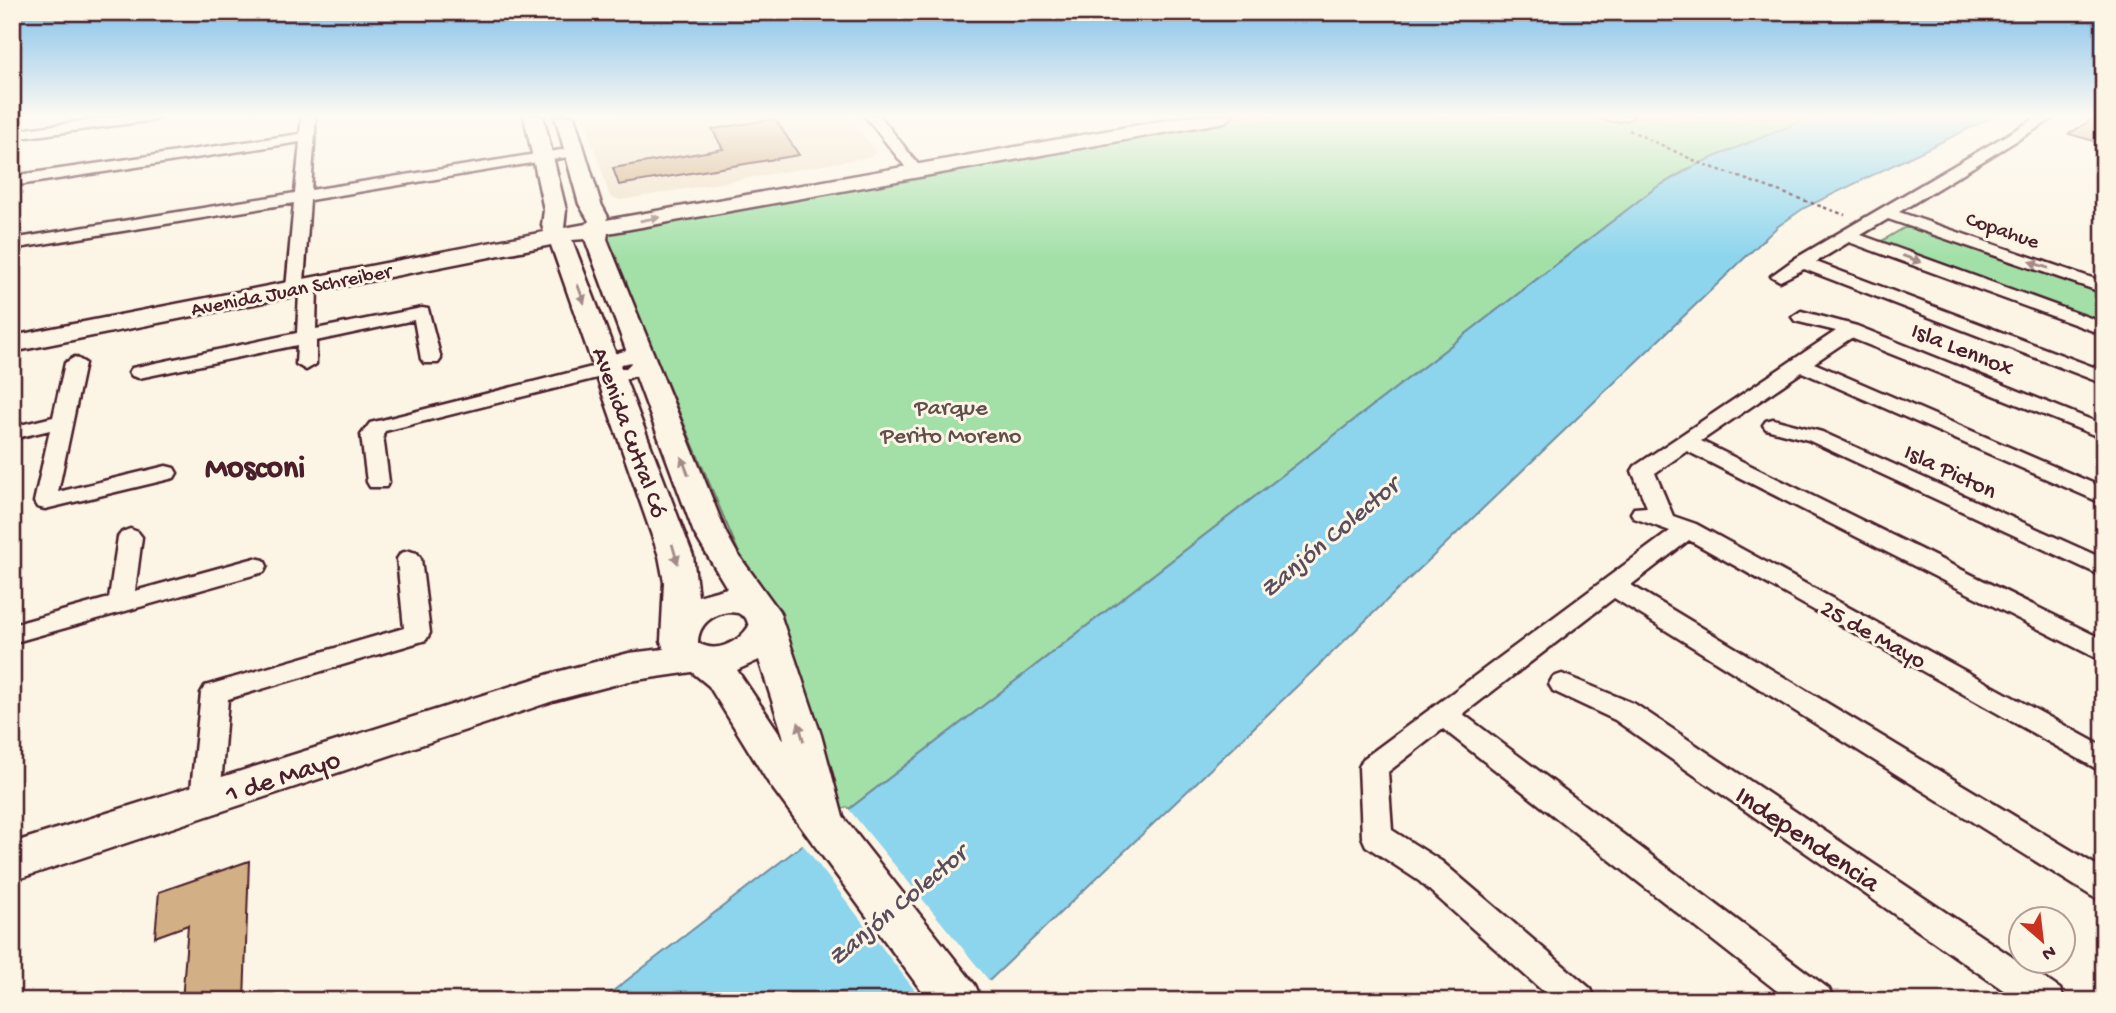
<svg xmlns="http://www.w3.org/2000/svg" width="2116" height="1013" font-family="'Gochi Hand',sans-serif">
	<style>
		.built { fill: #efe0c8 }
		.green { fill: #a2e0a8; stroke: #76806a; stroke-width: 2 }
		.water { fill: #8cd5ed; stroke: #728c9f; stroke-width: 2 }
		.pier { fill: #fcf5e5 }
		.building { fill: #d2af85; stroke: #4a1f2b; stroke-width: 2 }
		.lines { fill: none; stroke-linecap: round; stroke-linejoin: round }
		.street-casing { stroke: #4a1f2b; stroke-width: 5 }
		.secondary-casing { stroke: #4a1f2b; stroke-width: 5 }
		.path { stroke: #4a1f2b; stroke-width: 2.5; stroke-dasharray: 3.5 3.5; stroke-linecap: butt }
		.street { fill: #fcf5e5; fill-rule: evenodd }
		.secondary { fill: #fcf5e5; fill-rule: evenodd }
		.oneway { fill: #a38a88 }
		.labels { text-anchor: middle; stroke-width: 6; stroke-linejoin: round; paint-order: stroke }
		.far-street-label { font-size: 21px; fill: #4a1f2b; stroke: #fcf5e5 }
		.street-label { font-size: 24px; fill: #4a1f2b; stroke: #fcf5e5 }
		.park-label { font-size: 24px; fill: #604f4a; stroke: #fcf5e5 }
		.water-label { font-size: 26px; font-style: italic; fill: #5a4c5c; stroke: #fcf5e5 }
		.near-street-label { font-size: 28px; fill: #4a1f2b; stroke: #fcf5e5 }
		.district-label { font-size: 32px; font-weight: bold; fill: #4a1f2b; stroke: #fcf5e5 }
	</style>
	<rect width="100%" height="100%" fill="#fcf5e5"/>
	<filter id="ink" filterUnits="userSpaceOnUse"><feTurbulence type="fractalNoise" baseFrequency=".0143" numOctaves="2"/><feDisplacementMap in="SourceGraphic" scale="14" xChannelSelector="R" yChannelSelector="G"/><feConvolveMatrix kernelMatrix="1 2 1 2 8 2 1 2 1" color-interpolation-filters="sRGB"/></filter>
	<g filter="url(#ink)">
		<path class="built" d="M 849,116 L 876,152 L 870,157 L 621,200 L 610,197 L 584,117 Z"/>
		<path class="green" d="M 1240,116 L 1594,116 L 1623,120 L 1645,116 L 1809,118 L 1690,168 L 1654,189 L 849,809 L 847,807 L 840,812 L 783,628 C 786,603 774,607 762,591 C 752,579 745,564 738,551 L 605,237 L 607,232 L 623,227 Z
			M 1904,228 L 1917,228 L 2104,292 L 2104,325 L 1880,242 Z"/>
		<path class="water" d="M 1813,116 L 1995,116 L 1804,208 L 1777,227 L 968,1001 L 600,1001 L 1654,189 L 1700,163 Z"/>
		<path class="pier" d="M 847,807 L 991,983 L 973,1001 L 923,1001 L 801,842 Z"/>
		<path class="building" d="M 2097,116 L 2104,116 L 2104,144 L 2069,134 Z
			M 775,119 L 799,155 L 619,185 L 613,168 L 723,149 L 712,129 Z
			M 249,861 L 244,1001 L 182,1001 L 188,925 L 155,937 L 159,892 Z"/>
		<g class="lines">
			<g class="street-casing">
				<path id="street" d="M 120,116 L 162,116 L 155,120 L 12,139 L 12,131 Z
					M 302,116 L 316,116 L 311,190 L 574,148 L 581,152 L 574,156 L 310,200 L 304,282 L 314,282 L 317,286 L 316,329 L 422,308 L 428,309 L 441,359 L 438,363 L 424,363 L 421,359 L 414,320 L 316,341 L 316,364 L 306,370 L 296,364 L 297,345 L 139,378 L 132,376 L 129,372 L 132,368 L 297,333 L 299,292 L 289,292 L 286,288 L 294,203 L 12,249 L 12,239 L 295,193 L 300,142 L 12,186 L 12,176 L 300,134 Z
					M 865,116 L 880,116 L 921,168 L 923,171 L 921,174 L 911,174 Z
					M 1598,116 L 1633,116 C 1625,122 1606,122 1598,116 Z
					M 2039,116 L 2057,116 L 1899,212 L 2104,282 L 2104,293 L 1888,219 L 1861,235 L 2104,323 L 2104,335 L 1849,242 L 1816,262 L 2104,371 L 2104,384 L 1804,269 L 1780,281 L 1771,276 L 1796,258 Z
					M 1801,311 L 1857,326 L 2104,425 L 2104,439 L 1851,338 L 1814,363 L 2104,488 L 2104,504 L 1802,372 L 1701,441 L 2104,640 L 2104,662 L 1687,451 L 1655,473 L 1673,516 L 1696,524 L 2104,747 L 2104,773 L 1689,540 L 1631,585 L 2104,870 L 2104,901 L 2093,897 L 1614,598 L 1463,714 L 1829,989 L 1834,1001 L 1790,1001 L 1443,729 L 1388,772 L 1392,830 L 1441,861 L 1591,989 L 1596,1001 L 1554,1001 L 1419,881 L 1366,846 L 1362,837 L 1359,767 L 1363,759 L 1670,531 L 1634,518 L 1631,513 L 1634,508 L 1647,507 L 1632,471 L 1635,466 L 1836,331 L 1795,321 L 1792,317 Z
					M 628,350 L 649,354 L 652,358 L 648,371 L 624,380 L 605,376 L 385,431 L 383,435 L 389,482 L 386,487 L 370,487 L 367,482 L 361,435 L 370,423 L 600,365 L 606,356 ZM 632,362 L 626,368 L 619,368 L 621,364 Z
					M 75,357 L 85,363 L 58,492 L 166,466 L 174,468 L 177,473 L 174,478 L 45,509 L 37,507 L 34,502 L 50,430 L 12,439 L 12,427 L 53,417 L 65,363 Z
					M 1773,419 L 1822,432 L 2104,559 L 2104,577 L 1808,440 L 1766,429 L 1763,425 L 1766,421 Z
					M 130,529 L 138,532 L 142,537 L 135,591 L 255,558 L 264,560 L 267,566 L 264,572 L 12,643 L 12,625 L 109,598 L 118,537 L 122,532 Z
					M 409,551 L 417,553 L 421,559 L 430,633 L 426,640 L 228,699 L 220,799 L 215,808 L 205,811 L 195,808 L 190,799 L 201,693 L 205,686 L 404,628 L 397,559 L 401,553 Z
					M 1562,674 L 1635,704 L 2060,989 L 2065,1001 L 2019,1001 L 1615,720 L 1553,691 L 1549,684 L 1553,677 Z"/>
			</g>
			<g class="secondary-casing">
				<path id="secondary" d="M 524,116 L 543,116 L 566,210 L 564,228 L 586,224 L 589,221 L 579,204 L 555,116 L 574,116 L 601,204 L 608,217 L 606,220 L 1189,116 L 1233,116 L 1224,122 L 608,233 L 607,239 L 726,533 L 737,553 L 779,611 L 821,735 L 843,817 L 975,985 L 982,1001 L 929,1001 L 768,782 L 709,686 L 692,672 L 629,681 L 556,700 L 12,881 L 12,843 L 553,673 L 629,653 L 664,649 L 661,641 L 664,582 L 659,556 L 551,245 L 12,352 L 12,336 L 544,232 L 542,225 L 544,210 ZM 585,239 L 694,533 L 727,588 L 698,596 L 693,556 L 572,240 ZM 729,612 L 738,613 L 746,618 L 749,626 C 738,643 716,654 698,643 C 698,625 712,614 729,612 ZM 759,660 L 783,735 L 784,740 L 737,670 Z"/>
			</g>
			<path class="path" d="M 1629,130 L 1700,163 L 1845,215"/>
			<use href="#street" class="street"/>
			<use href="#secondary" class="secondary"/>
		</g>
		<defs><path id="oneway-solid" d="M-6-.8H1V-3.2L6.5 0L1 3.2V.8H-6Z" transform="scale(1.75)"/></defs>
		<g class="oneway">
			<use href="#oneway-solid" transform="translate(650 219) rotate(-10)"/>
			<use href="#oneway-solid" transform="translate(1912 259) rotate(20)"/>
			<use href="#oneway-solid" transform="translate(2039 265) rotate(-161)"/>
			<use href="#oneway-solid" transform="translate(581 294) rotate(70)"/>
			<use href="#oneway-solid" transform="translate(685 466) rotate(-111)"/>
			<use href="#oneway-solid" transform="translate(675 554) rotate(74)"/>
			<use href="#oneway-solid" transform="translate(801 732) rotate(-106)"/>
		</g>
	</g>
	<linearGradient id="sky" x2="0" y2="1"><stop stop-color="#83c1ea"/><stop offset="0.45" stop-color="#fefaf3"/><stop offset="1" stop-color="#fefaf3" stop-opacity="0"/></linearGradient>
	<rect width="2116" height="258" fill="url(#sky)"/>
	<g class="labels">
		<g class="far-street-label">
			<text transform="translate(2003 229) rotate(19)" y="7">Copahue</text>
			<text transform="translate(291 289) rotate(-11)" y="7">Avenida Juan Schreiber</text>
		</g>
		<g class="street-label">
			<text transform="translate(1963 348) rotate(22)" y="8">Isla Lennox</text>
			<text transform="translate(631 432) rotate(70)" y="8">Avenida Cutral Có</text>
			<text transform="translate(1951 470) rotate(25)" y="8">Isla Picton</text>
			<text transform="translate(1874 633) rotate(29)" y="8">25 de Mayo</text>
		</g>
		<g class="park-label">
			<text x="951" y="414">Parque<tspan x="951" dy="28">Perito Moreno</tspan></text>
		</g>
		<g class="water-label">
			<text transform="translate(1328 536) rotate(-40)" y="9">Zanjón Colector</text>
			<text transform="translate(896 904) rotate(-40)" y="9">Zanjón Colector</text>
		</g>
		<g class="near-street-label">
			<text transform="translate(282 774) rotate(-18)" y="10">1 de Mayo</text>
			<text transform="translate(1809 837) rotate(34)" y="10">Independencia</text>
		</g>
		<g class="district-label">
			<text x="255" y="476">Mosconi</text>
		</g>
	</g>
	<rect width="2116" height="1013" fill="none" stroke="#fcf5e5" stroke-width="42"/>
	<rect x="21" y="21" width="2074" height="971" fill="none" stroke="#4a1f2b" stroke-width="2.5" filter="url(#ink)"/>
	<g transform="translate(2042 940) rotate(152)"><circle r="33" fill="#fcf5e5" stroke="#b59f9b" stroke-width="2"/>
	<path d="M0-5L12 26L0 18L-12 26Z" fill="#c8321e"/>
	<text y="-10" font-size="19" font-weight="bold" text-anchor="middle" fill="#4a1f2b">N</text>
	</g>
</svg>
